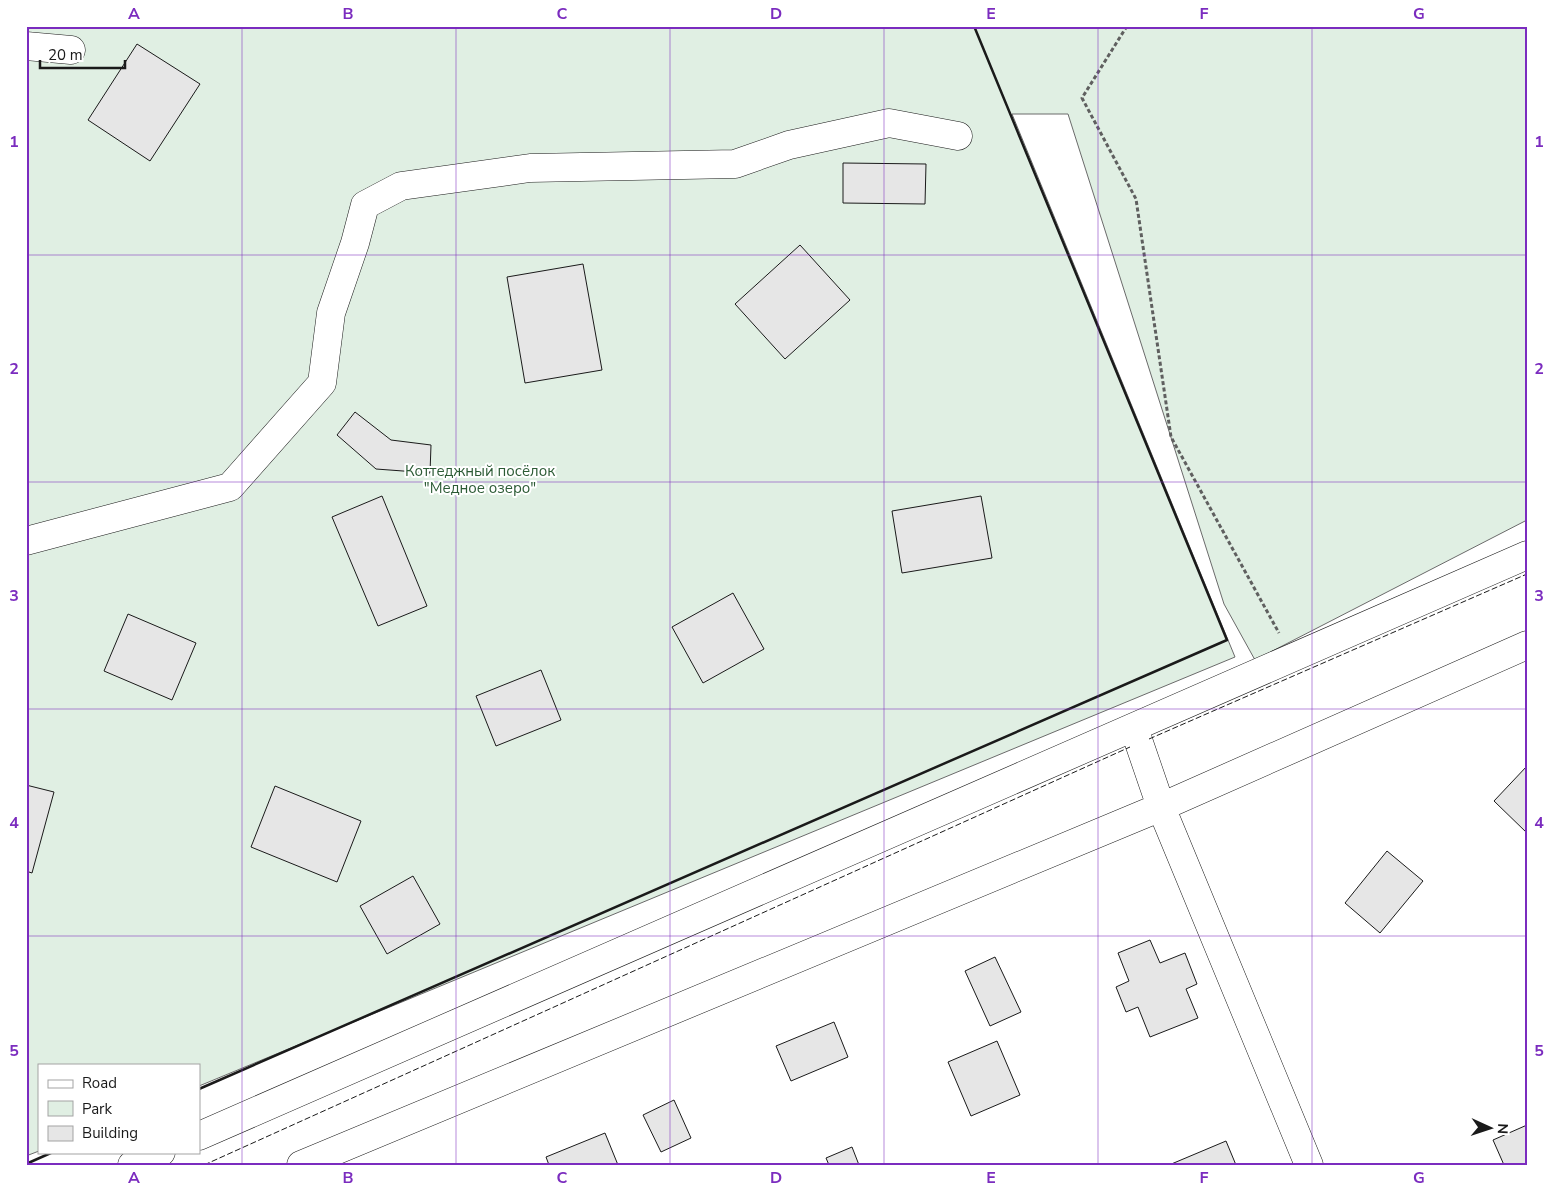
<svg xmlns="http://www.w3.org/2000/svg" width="1553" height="1191" font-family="'Nunito Sans',sans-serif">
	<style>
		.green { fill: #e0efe3; stroke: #6a6a6a }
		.building { fill: #e6e6e6; stroke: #1a1a1a }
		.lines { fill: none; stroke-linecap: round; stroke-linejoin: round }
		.minor-casing { stroke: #1a1a1a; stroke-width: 29 }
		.path { stroke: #5f5f5f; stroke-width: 3; stroke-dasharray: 4 2.5; stroke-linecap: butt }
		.minor { stroke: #fff; stroke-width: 28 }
		.fence { stroke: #1a1a1a; stroke-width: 1; stroke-dasharray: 6 2.5; stroke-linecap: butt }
		.wall { stroke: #1a1a1a; stroke-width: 2.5 }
		.grid { fill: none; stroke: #7b2cbf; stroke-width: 1; stroke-opacity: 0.55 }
		.labels { text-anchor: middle; stroke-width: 4; stroke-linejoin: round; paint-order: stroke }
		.park-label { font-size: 15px; fill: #2b5a34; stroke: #fff }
		.neatline { fill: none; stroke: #7b2cbf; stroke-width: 2 }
		.grid-label { font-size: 16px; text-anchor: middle; font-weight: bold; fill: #7b2cbf }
	</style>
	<rect width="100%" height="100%" fill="#fff"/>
	<path class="green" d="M 26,26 L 1527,26 L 1527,520 L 1255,660 L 1224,604 L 1068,114 L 1012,114 L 1235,657 L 199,1086 L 199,1065 L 39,1065 L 39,1151 L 26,1156 Z"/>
	<path class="building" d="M 137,44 L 200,84 L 150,161 L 88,120 Z
		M 843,163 L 926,164 L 925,204 L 843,203 Z
		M 800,245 L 850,300 L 785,359 L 735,304 Z
		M 583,264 L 602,370 L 525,383 L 507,277 Z
		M 355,412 L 391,440 L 431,445 L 430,473 L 376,469 L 337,435 Z
		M 382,496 L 427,606 L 378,626 L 332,517 Z
		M 981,496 L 992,558 L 902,573 L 892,511 Z
		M 733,593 L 764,649 L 703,683 L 672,627 Z
		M 128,614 L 196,643 L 172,700 L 104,671 Z
		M 541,670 L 561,720 L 496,746 L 476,696 Z
		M 1527,766 L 1527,833 L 1494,801 Z
		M 26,785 L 54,792 L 32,873 L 26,871 Z
		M 275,786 L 361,821 L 337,882 L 251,847 Z
		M 1387,851 L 1423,881 L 1380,933 L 1345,903 Z
		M 413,876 L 440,924 L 387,954 L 360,906 Z
		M 1150,940 L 1160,963 L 1185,953 L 1197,984 L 1186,989 L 1198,1018 L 1150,1037 L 1138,1007 L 1126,1012 L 1116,987 L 1129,981 L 1118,953 Z
		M 995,957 L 1021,1012 L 990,1026 L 965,971 Z
		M 834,1022 L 848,1057 L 791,1081 L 776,1046 Z
		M 997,1041 L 1020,1095 L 971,1116 L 948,1062 Z
		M 674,1100 L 691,1138 L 661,1152 L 643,1115 Z
		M 1527,1125 L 1527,1165 L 1504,1165 L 1493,1140 Z
		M 605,1133 L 618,1165 L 549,1165 L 546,1157 Z
		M 1226,1141 L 1236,1165 L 1169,1165 Z
		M 852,1147 L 859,1165 L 829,1165 L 826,1158 Z"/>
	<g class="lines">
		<g class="minor-casing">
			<path id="minor" d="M 26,46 L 71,50
				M 26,541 L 230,487 L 322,383 L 331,313 L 355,243 L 365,205 L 401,186 L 530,168 L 735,164 L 789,145 L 889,123 L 958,136
				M 1134,728 L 1161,807 L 1527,645
				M 199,1136 L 1527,555
				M 132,1165 L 161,1152
				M 301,1165 L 1161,807 L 1309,1165"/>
		</g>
		<path class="path" d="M 1127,26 L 1082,98 L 1136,199 L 1171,437 L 1279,633"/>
		<use href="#minor" class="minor"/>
		<path class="fence" d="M 1149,739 L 1527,574
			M 204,1165 L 1130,747"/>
		<path class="wall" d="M 199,1089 L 1227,640 L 974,26
			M 26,1164 L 53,1152"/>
	</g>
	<path class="grid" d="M 242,26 L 242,1165M 456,26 L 456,1165M 670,26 L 670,1165M 884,26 L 884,1165M 1098,26 L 1098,1165M 1312,26 L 1312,1165M 26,255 L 1527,255M 26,482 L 1527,482M 26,709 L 1527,709M 26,936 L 1527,936"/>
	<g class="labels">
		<g class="park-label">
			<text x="480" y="476">Коттеджный посёлок<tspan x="480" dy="17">"Медное озеро"</tspan></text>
		</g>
	</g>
	<rect width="1553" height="1191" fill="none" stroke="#ffffff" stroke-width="55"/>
	<rect x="38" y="1064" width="162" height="90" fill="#ffffff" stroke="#a3a3a3"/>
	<rect x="48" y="1080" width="25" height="8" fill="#ffffff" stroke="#a3a3a3"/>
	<text x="82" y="1088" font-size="15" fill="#1a1a1a">Road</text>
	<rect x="48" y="1101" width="25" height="15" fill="#e0efe3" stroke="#a3a3a3"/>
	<text x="82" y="1114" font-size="15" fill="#1a1a1a">Park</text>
	<rect x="48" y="1126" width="25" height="15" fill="#e6e6e6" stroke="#a3a3a3"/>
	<text x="82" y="1138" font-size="15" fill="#1a1a1a">Building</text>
	<g transform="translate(1490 1128) rotate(93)" stroke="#ffffff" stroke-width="4" paint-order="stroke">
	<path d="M0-4L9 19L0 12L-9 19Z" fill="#1a1a1a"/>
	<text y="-8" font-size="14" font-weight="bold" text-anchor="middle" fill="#1a1a1a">N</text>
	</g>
	<path d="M40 60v8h85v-8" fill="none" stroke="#1a1a1a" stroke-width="2.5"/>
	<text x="48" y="60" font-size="15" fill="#1a1a1a" stroke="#ffffff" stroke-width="4" paint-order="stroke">20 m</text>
	<rect x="28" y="28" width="1498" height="1136" class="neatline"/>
	<g class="grid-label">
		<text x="134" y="19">A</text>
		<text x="348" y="19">B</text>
		<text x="562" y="19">C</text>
		<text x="776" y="19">D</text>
		<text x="991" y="19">E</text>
		<text x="1204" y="19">F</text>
		<text x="1419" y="19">G</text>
		<text x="14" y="147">1</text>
		<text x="1539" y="147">1</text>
		<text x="14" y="374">2</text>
		<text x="1539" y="374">2</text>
		<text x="14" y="601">3</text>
		<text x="1539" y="601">3</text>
		<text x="14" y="828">4</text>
		<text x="1539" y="828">4</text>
		<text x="14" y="1056">5</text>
		<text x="1539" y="1056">5</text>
		<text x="134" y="1183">A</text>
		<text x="348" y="1183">B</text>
		<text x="562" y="1183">C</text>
		<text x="776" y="1183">D</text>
		<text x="991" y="1183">E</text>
		<text x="1204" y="1183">F</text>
		<text x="1419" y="1183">G</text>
	</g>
</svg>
